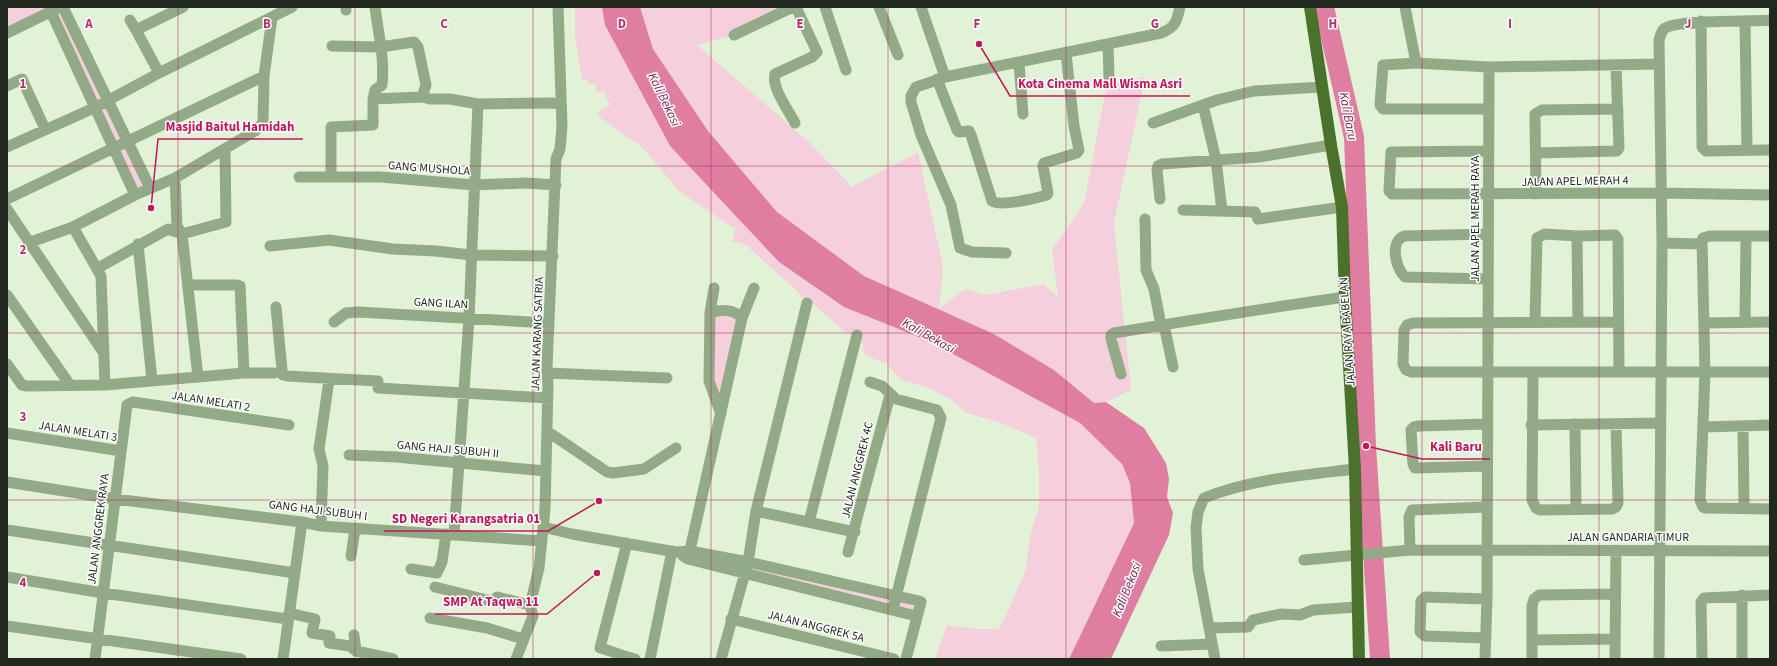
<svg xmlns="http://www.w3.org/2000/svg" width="1777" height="666" font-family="'Source Sans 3',sans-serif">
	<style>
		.green { fill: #f5d0dc }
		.water { fill: #e07ea2 }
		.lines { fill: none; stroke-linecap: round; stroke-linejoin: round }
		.river { stroke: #e07ea2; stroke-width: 20 }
		.minor { stroke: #93aa86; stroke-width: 11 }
		.major { stroke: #4a722d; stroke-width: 12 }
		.grid { fill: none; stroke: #b62e6c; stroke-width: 1; stroke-opacity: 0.55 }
		.labels { text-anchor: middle; stroke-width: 3; stroke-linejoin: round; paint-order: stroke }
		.street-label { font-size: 12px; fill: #21281e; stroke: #fff }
		.water-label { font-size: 13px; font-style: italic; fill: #731b43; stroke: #fff }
		.grid-label { font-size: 13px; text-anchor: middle; font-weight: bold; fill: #b62e6c; stroke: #fff; stroke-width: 3; stroke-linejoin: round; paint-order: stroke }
		.leader { fill: none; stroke: #c2185b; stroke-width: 1.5 }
		.callout-dot { fill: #c2185b; stroke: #fff; stroke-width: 1.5 }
		.callout-label { font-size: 13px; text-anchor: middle; font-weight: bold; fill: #c2185b; stroke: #fff; stroke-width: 3; stroke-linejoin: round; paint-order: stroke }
	</style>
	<rect width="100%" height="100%" fill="#e1f2d6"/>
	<path class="green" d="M 7,7 L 63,7 L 150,188 L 135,195 L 51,12 L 7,33 Z
		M 575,7 L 602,7 L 605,25 L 670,146 L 779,262 L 844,307 L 931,342 L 1080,423 L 1122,464 L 1130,483 L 1134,523 L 1069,659 L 935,659 L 947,625 L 975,629 L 998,629 L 1006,616 L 1026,569 L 1030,536 L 1039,507 L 1039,471 L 1036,438 L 1001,423 L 966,413 L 951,399 L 926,387 L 901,380 L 886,363 L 874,359 L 864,353 L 863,345 L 853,335 L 845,332 L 811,302 L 801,297 L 796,290 L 746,245 L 732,241 L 735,229 L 679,191 L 642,147 L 599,117 L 598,112 L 610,105 L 604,92 L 597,92 L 596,83 L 588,84 L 588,79 L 582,80 L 575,35 Z
		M 640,7 L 788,7 L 734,35 L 697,45 L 809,142 L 852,187 L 918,152 L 943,267 L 939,309 L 965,289 L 985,295 L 1044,284 L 1058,297 L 1052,250 L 1084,203 L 1107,84 L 1145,77 L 1114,223 L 1131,390 L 1106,402 L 1094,403 L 1054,370 L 994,334 L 864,276 L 777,212 L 708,131 L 653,49 Z
		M 710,313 L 738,314 L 721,414 L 709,381 Z
		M 748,562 L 919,601 L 916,616 L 744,573 Z"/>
	<path class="water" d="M 602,7 L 640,7 L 653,49 L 708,131 L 777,212 L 864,276 L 994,334 L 1054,370 L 1094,403 L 1106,402 L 1144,428 L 1166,463 L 1169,479 L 1167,497 L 1173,513 L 1169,535 L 1111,659 L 1069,659 L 1134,523 L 1130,483 L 1122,464 L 1080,423 L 931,342 L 844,307 L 779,262 L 670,146 L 605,25 Z"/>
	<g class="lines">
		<path class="river" d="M 1324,7 L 1354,137 L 1366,446 L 1380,659"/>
		<path class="minor" d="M 63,7 L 150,188
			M 825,7 L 846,70
			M 879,7 L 898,55
			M 921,7 L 945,77 L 1161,33 C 1175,28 1177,21 1180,7
			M 1405,7 L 1416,63
			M 346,10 L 346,7
			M 51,12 L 135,195
			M 130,20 L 136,30
			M 1701,21 L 1702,147 L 1706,151 L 1770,150
			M 1745,22 L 1747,150
			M 7,33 L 56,9
			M 734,35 L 793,7
			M 1108,44 L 1109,77
			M 332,46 L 380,47 L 414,42 L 418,47 L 426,85 L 422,97
			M 1019,63 L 1023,114
			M 159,73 L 136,30 L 183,7
			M 943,78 L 916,87 L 911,96 L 911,102 L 921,135 L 951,205 L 960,248 L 972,252 L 1006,253
			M 937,79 L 957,130 L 959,132 L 969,131 L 971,135 L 992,201 C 1001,207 1036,198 1047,195 L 1048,193 L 1043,166 L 1044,163 L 1077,153 L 1079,150 L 1074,126 L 1066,53
			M 7,86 L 22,79 L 45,129
			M 373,99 L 375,90 L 382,85 C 385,59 378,32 375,7
			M 1203,105 L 1216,160 L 1222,211
			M 1488,109 L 1383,109 L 1380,105 L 1383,65 L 1416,63 L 1489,67 L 1658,64
			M 795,123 C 789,111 771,87 775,74 L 812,57 L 817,52 L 796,7
			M 1153,123 L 1217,100 L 1254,91 L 1322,87
			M 7,147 L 94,108 L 159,73 L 292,7
			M 1488,151 L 1391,152 L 1389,191 L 1392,194 L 1662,193 L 1770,195
			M 1536,153 L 1617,151 L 1619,148 L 1616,66
			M 299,177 L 381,177 L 474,185 L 526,183 L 556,185
			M 331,177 L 331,127 L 373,125 L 373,99 L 422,97 L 430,99 L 450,99 L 478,104 L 552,103 L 561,104
			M 175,178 L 177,226 L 182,234 L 198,377
			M 1536,194 L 1535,114 L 1542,110 L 1618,109
			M 7,199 L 264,76
			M 1160,199 L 1157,170 L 1158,166 L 1162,164 L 1259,157 L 1331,145
			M 7,209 L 103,352
			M 1183,210 L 1255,212 L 1258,219 L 1342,207
			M 1145,219 L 1146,270 L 1154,289 L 1161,325
			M 73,227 L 101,276 L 105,385
			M 182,234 L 226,222 L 225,149
			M 1577,236 L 1578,322
			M 1770,236 L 1710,236 L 1703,238 L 1702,240 L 1705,372 L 1700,500 L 1703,507 L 1705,508 L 1770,509
			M 28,243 L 73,227 L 135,195 L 175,178 L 255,131 L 263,123 L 264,76 L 272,18
			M 1662,243 L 1702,244
			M 138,244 L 152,380
			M 270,246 L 329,240 L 393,249 L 436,251 L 471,255 L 553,256
			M 98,268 L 168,229 L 182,234
			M 1487,279 L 1405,277 C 1396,269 1389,242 1404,236 L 1488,234
			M 189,285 L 237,285 L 240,286 L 244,373
			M 7,295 L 70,385
			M 276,307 L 282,370 L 283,375 L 287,376 L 378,381 L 378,388 L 548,398
			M 710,313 L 714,288
			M 334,322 L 346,313 L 358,312 L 549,323
			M 1535,322 L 1537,238 L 1545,234 L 1577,236 L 1615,235 L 1618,239 L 1619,372
			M 1618,322 L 1413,323 L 1407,325 L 1404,330 L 1403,364 L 1406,370 L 1411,372 L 1770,372
			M 1745,322 L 1746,236
			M 1704,323 L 1770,322
			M 1164,325 L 1173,367
			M 7,364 L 22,385 L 27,386 L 105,385 L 244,373 L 274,373
			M 1533,372 L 1532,500 L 1536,508 L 1540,510 L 1612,509 L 1616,507 L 1618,503 L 1616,424
			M 547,373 L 667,378
			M 1121,374 L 1111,339 L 1111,335 L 1114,333 C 1191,320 1268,308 1345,297
			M 870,382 L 882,386 L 896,399 L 937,410 L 941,418 L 893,609
			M 721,414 L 709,381 L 710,313 C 721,309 734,309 742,318
			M 1575,424 L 1576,509
			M 1531,425 L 1660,423
			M 1743,426 L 1744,508
			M 1704,427 L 1770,425
			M 547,431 L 607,472 L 613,473 L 644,469 L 676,448
			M 7,433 L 121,451
			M 349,455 L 396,457 L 546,471
			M 1487,466 L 1415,468 L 1413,464 L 1411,430 L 1414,427 L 1419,426 L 1487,424
			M 7,482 L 115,499 L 302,522 L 321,526 L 542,541
			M 756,511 L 855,532
			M 809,522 L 857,335
			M 321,526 L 323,466 L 319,449 L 329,380
			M 543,527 L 572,534 L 676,552 L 690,551 L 748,562 L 919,601 L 921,602 L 906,659
			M 7,530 L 295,573
			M 454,535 L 469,318 L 478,104
			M 627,543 L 600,648 C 612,651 622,656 635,659
			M 1410,550 L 1409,517 L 1412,510 L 1487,507
			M 848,552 L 890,395
			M 351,556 L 355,529
			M 683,556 L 688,559 L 916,616
			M 688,559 L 742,318 L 754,288
			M 1304,560 L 1410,550 L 1770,551
			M 411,569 L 437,573 L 442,562 L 446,534
			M 7,577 L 103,593 L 288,619
			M 435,587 L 487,600 L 493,601 L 497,597 L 530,605
			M 1742,595 L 1742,659
			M 289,613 L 315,619 L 312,633 L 330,636 L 329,643 L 350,646 L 356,651 L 393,659
			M 430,618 L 487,628 L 523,639
			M 731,619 L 894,659
			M 7,626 L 241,659
			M 1209,628 L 1248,627 L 1253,620 L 1281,614 L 1300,615 L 1313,610 L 1357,607
			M 354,635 L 356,651
			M 1486,638 L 1425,636 L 1420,632 L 1421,601 L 1425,597 L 1487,599
			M 1532,640 L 1615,639
			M 1161,646 L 1212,644
			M 95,659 L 127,405 L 133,402 L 289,425
			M 283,659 L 302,522
			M 516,659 L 533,616 L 530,605 L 539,568 L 545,509 L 548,386 L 547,367 L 556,159 L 560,149 L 562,126 L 558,7
			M 650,659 L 672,551
			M 721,659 L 748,562 L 756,511 L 807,303
			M 1215,659 L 1198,569 L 1196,528 L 1198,512 L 1204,498 C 1251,479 1305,475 1355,469
			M 1485,659 L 1487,599 L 1489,67
			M 1532,659 L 1532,606 L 1534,599 L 1539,595 L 1615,594
			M 1615,659 L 1616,550
			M 1659,659 L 1662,243 L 1659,40 C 1660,37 1661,32 1664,29 C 1675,19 1751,22 1770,20
			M 1702,659 L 1701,602 L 1704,598 L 1770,595"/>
		<path class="major" d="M 1310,7 L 1331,145 L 1342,207 L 1345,297 L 1355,469 L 1359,659"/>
	</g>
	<path class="grid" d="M 178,7 L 178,659M 355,7 L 355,659M 533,7 L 533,659M 711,7 L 711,659M 888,7 L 888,659M 1066,7 L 1066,659M 1244,7 L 1244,659M 1422,7 L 1422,659M 1599,7 L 1599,659M 7,166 L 1770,166M 7,333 L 1770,333M 7,500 L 1770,500"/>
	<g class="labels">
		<g class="street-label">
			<text transform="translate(429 168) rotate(4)" y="4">GANG MUSHOLA</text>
			<text transform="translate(1575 181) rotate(-1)" y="4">JALAN APEL MERAH 4</text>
			<text transform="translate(1475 219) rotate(-90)" y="4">JALAN APEL MERAH RAYA</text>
			<text transform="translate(441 303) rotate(3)" y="4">GANG ILAN</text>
			<text transform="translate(1347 332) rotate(-94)" y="4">JALAN RAYA BABELAN</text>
			<text transform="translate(537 334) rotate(-88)" y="4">JALAN KARANG SATRIA</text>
			<text transform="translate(211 401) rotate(9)" y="4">JALAN MELATI 2</text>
			<text transform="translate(78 431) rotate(9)" y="4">JALAN MELATI 3</text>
			<text transform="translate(448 449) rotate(5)" y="4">GANG HAJI SUBUH II</text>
			<text transform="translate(857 470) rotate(-76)" y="4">JALAN ANGGREK 4C</text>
			<text transform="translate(318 510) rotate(7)" y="4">GANG HAJI SUBUH I</text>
			<text transform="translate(98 529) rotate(-83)" y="4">JALAN ANGGREK RAYA</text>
			<text x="1628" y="541">JALAN GANDARIA TIMUR</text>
			<text transform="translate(816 626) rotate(14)" y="4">JALAN ANGGREK 5A</text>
		</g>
		<g class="water-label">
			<text transform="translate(665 99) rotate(64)" y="5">Kali Bekasi</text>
			<text transform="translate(1349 116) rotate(79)" y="5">Kali Baru</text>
			<text transform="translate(929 335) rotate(29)" y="5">Kali Bekasi</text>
			<text transform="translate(1126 589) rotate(-68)" y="5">Kali Bekasi</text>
		</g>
	</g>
	<g class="grid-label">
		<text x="89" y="28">A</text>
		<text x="267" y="28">B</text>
		<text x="444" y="28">C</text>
		<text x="622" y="28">D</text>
		<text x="800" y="28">E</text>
		<text x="977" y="28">F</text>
		<text x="1155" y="28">G</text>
		<text x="1333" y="28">H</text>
		<text x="1510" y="28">I</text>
		<text x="1688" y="28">J</text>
		<text x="23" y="88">1</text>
		<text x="23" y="254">2</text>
		<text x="23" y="421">3</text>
		<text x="23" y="587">4</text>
	</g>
	<path class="leader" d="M979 44L1010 96H1190M151 208L158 139H303M1366 446L1422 459H1490M599 501L548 531H384M597 573L547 614H435"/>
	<g class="callout-dot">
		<circle cx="979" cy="44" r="4"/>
		<circle cx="151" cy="208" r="4"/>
		<circle cx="1366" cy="446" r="4"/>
		<circle cx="599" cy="501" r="4"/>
		<circle cx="597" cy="573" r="4"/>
	</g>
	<g class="callout-label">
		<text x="1100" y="88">Kota Cinema Mall Wisma Asri</text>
		<text x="230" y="131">Masjid Baitul Hamidah</text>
		<text x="1456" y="451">Kali Baru</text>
		<text x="466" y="523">SD Negeri Karangsatria 01</text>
		<text x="491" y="606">SMP At Taqwa 11</text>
	</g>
	<rect width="1777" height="666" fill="none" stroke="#21281e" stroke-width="16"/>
</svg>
